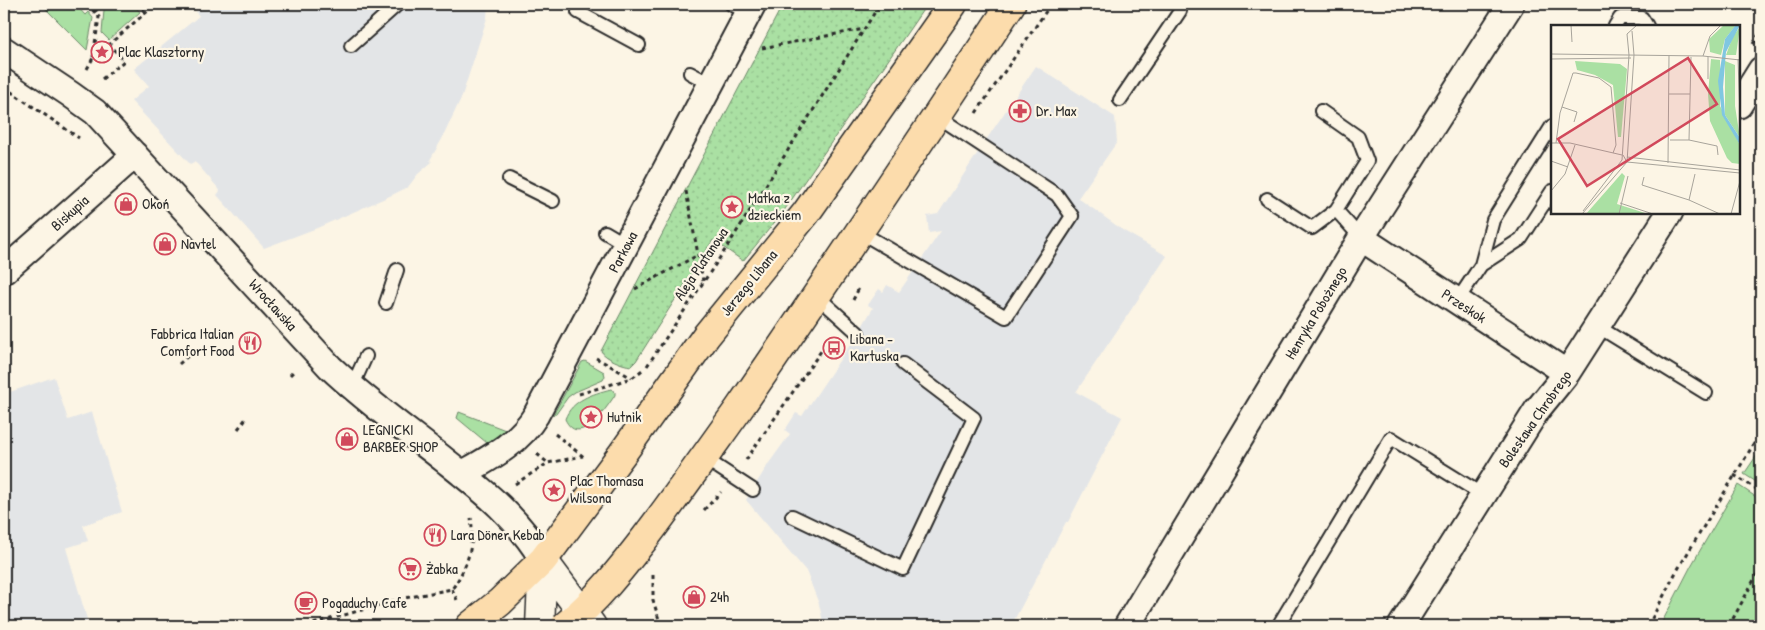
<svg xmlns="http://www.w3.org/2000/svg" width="1765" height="630" font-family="'Patrick Hand',sans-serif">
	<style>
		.built { fill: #e3e5e7 }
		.green { fill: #aae0a3; stroke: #6a8667 }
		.park { fill: url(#park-dots); stroke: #6a8667 }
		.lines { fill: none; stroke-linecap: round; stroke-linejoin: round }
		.lane-casing { stroke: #2b2b2b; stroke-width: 16 }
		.street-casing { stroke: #2b2b2b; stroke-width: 29 }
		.secondary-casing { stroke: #2b2b2b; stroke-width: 31 }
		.primary-casing { stroke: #2b2b2b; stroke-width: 31 }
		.path { stroke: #2b2b2b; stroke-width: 3; stroke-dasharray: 4 4; stroke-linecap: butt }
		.lane { stroke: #fcf5e5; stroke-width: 12 }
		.street { stroke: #fcf5e5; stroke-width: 25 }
		.secondary { stroke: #fcf5e5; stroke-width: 28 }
		.primary { stroke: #fcdcac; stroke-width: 28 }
		.labels { text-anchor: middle; stroke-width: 4.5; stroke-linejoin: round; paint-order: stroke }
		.poi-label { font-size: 15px; fill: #2b2b2b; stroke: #fcf5e5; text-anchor: start }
		.street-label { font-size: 15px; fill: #2b2b2b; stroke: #fcf5e5 }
		.inset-road { fill: none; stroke: #a8a49b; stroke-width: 1 }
		.view { fill: #d1495b; fill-opacity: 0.15; stroke: #d1495b; stroke-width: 2.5 }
		.inset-edge { fill: none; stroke: #2b2b2b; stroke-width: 2.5 }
	</style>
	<defs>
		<pattern id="park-dots" width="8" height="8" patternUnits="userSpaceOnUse" patternTransform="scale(1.25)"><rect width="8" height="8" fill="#aae0a3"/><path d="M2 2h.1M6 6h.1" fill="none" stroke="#92c08c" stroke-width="1.8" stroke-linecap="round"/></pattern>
	</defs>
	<rect width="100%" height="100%" fill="#fcf5e5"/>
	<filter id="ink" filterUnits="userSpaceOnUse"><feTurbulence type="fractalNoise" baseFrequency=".02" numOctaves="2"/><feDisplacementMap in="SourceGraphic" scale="10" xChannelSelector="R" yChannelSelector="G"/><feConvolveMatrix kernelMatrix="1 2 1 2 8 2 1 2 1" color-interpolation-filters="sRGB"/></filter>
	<g filter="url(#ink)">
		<path class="built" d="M 207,4 L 488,4 L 487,18 L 462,96 L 442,139 L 430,160 L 432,162 L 418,174 L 408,187 L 392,195 L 317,228 L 264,248 L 217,195 L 220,191 L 219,189 L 197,164 L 194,162 L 190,164 L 131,101 L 149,86 L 134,69 L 199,16 L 196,12 Z
			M 1036,66 L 1115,117 L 1117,142 L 1078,198 L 1124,231 L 1167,256 L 1076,392 L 1122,417 L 1068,522 L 1066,522 L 1011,626 L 862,626 L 848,623 L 824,626 L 819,604 L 806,571 L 746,500 L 769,463 L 790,434 L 785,430 L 796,413 L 802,416 L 860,330 L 873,308 L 868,305 L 879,289 L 883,292 L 887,285 L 899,292 L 941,231 L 929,233 L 927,216 L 938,214 L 986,140 Z
			M 54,377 L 68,420 L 92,412 L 122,512 L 83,525 L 88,541 L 66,548 L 89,626 L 4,626 L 4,394 Z"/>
		<path class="green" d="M 41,4 L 75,4 L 85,15 L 88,12 L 93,18 L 87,50 Z
			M 111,4 L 133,4 L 140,12 L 109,40 L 102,33 L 104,10 Z
			M 585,361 L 604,372 L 605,376 L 603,380 L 575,392 L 568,397 L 556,414 L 553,415 L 582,362 Z
			M 611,389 L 615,392 L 615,395 C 606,409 579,449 565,419 C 572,400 592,394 611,389 Z
			M 459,412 L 508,431 L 495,441 L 487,443 L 457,418 Z
			M 1761,449 L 1761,485 L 1744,474 Z
			M 1738,485 L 1756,497 L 1761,489 L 1761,626 L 1660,626 L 1691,566 Z"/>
		<path class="park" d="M 783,4 L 927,4 L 783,212 L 743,261 L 713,240 L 636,361 L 631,366 C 622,365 605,358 601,351 Z"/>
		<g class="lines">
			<g class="lane-casing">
				<path id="lane" d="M 731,4 L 748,12
					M 578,12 L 639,45
					M 1615,26 L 1620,18 L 1642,18 L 1647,26
					M 351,46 L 398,4
					M 690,73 L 711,84
					M 1120,100 L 1180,11
					M 1321,111 L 1358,137 L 1367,161 L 1336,210
					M 509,179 L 553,201
					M 1267,199 L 1312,228 L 1336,210 L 1361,238
					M 605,232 L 627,245
					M 860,232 L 1006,317 L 1072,216 L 1057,195 L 937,116
					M 1481,265 L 1521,239 L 1552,191
					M 817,296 L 858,333
					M 1457,301 L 1481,265 L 1493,220 L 1552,126
					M 386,303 L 397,270
					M 1597,326 L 1706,393
					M 352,387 L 366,356
					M 704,458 L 753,490
					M 792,516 L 903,569 L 974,418 L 903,364
					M 1278,626 L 1391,438 L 1483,495"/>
			</g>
			<g class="street-casing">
				<path id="street" d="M 4,50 L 70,94 L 95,112 L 330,367 C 367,402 408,431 447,462 C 485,492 517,517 543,560
					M 1739,105 L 1761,70
					M 1361,238 L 1567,373
					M 4,271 L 135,155
					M 462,474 C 490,458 519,443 536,415 L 753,4
					M 1127,626 L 1361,238 L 1511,4
					M 1401,626 L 1537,410 L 1567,373 L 1670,212"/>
			</g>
			<g class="secondary-casing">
				<path id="secondary" d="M 543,560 L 592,626
					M 540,626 L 543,560"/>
			</g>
			<g class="primary-casing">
				<path id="primary" d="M 470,626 L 500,602 L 543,560 L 622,454 L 706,336 L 806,213 L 953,4
					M 565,626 C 596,601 621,569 645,538 C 677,496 707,453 738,410 C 831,276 921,140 1011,4"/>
			</g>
			<path class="path" d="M 87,4 L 99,17 L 93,57
				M 137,4 L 146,13
				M 94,12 L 104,4
				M 1753,44 L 1761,31
				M 762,48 L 864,29
				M 87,69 L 93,58 L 156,4
				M 102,79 L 124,61 L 109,44
				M 4,87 L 79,138
				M 976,113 L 1051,4
				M 686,191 L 703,281
				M 635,289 L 698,255
				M 853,300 L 859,288
				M 596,358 L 632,378
				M 179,364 L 189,355
				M 647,366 L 727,247 L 880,4
				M 290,375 L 295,370
				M 579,394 L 632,378 L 645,368
				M 238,429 L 247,417
				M 555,434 L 585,458
				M 537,454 L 548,463
				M 746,460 L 832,335
				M 1734,475 L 1758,490
				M 515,484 L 548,463 L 583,456
				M 704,510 L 721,492
				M 653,575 L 653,600 L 661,626
				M 452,589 L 457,600
				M 306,626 L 400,599 L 452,589 C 467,568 475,544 471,518
				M 1648,626 L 1675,574 L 1761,432
				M 1729,626 L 1761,567"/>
			<use href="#lane" class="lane"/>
			<use href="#street" class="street"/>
			<use href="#secondary" class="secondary"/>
			<use href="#primary" class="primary"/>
		</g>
	</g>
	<defs>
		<g id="sight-ring" transform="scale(1.125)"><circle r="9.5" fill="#fcf5e5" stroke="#d1495b" stroke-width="1.5"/><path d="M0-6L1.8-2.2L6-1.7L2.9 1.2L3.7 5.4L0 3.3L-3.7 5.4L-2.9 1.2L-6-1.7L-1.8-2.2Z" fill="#d1495b"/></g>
		<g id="pharmacy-ring" transform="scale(1.125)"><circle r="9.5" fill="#fcf5e5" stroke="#d1495b" stroke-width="1.5"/><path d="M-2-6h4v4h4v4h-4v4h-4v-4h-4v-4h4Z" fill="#d1495b"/></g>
		<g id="shop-ring" transform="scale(1.125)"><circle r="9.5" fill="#fcf5e5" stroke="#d1495b" stroke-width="1.5"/><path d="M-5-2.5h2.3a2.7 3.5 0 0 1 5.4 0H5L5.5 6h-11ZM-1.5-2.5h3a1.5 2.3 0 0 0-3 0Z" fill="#d1495b"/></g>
		<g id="restaurant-ring" transform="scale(1.125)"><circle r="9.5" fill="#fcf5e5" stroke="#d1495b" stroke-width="1.5"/><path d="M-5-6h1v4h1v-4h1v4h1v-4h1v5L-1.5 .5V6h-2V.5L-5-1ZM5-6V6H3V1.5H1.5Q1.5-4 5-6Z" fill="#d1495b"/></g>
		<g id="bus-ring" transform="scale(1.125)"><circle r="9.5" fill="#fcf5e5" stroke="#d1495b" stroke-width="1.5"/><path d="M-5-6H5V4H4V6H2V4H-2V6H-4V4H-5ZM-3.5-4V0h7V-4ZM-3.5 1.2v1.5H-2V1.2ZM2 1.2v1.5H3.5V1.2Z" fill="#d1495b"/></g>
		<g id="supermarket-ring" transform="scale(1.125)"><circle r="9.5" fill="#fcf5e5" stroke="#d1495b" stroke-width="1.5"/><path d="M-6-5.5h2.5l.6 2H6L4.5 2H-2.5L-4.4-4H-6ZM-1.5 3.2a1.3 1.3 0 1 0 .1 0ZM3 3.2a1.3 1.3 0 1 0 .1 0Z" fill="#d1495b"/></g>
		<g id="cafe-ring" transform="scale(1.125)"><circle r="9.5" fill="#fcf5e5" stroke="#d1495b" stroke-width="1.5"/><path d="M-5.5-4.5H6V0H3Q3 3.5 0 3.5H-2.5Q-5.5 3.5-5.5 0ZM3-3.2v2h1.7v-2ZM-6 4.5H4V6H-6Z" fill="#d1495b"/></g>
	</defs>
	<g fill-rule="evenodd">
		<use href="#sight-ring" x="102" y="52"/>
		<use href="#pharmacy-ring" x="1020" y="111"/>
		<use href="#shop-ring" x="126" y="204"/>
		<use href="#sight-ring" x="732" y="207"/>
		<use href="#shop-ring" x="165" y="244"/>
		<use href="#restaurant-ring" x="250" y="343"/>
		<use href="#bus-ring" x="834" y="348"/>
		<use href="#sight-ring" x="591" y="417"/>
		<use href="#shop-ring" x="347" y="439"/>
		<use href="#sight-ring" x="554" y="490"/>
		<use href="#restaurant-ring" x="435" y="535"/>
		<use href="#supermarket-ring" x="410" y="569"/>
		<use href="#shop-ring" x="694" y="597"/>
		<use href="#cafe-ring" x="306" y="603"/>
	</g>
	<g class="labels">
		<g class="poi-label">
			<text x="118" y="57">Plac Klasztorny</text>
			<text x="1036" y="116">Dr. Max</text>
			<text x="748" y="203">Matka z<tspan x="748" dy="17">dzieckiem</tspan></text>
			<text x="142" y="209">Okoń</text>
			<text x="181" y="249">Navtel</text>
			<text x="234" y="339" text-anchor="end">Fabbrica Italian<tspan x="234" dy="17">Comfort Food</tspan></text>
			<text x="850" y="344">Libana -<tspan x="850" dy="17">Kartuska</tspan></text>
			<text x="607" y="422">Hutnik</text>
			<text x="363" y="435">LEGNICKI<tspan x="363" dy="17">BARBER SHOP</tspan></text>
			<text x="570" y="486">Plac Thomasa<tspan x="570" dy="17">Wilsona</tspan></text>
			<text x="451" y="540">Lara Döner Kebab</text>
			<text x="426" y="574">Żabka</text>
			<text x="710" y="602">24h</text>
			<text x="322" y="608">Pogaduchy Cafe</text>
		</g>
		<g class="street-label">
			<text transform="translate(70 213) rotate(-42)" y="5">Biskupia</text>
			<text transform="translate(623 252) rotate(-62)" y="5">Parkowa</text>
			<text transform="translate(701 264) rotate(-56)" y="5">Aleja Platanowa</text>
			<text transform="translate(749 283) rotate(-51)" y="5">Jerzego Libana</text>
			<text transform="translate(273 305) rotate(48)" y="5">Wrocławska</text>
			<text transform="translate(1464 306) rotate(33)" y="5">Przeskok</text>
			<text transform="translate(1316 313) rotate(-59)" y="5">Henryka Pobożnego</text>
			<text transform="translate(1535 419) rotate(-55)" y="5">Bolesława Chrobrego</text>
		</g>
	</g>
	<g transform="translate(1551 25)">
		<rect width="189" height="189" fill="#fcf5e5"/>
		<path d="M 173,0 L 185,0 L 174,14 L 170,30 L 159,27 L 158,14 ZM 189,2 L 185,30 L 175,30 L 182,11 ZM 160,34 L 169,35 L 169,81 L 189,120 L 189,139 L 181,138 L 176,133 L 159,96 L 157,69 ZM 174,36 L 184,40 L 184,81 L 189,113 L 174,90 Z" fill="#aae0a3"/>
		<path d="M 24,36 L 69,39 L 76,44 L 70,112 L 67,112 L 62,60 L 44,50 L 26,45 ZM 71,148 L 74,151 L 66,179 L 97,189 L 35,189 Z" fill="#aae0a3"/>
		<path d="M 189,0 L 175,27 L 172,62 L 174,90 L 189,113 L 189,120 L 171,90 L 167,56 L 174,14 L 184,1 Z" fill="#80c7e1"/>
		<path class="inset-road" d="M 20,0 L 21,17M 81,6 L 83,30M 0,29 L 152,31 L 189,35M 78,30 L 76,9 L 86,0M 152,31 L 159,11 L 170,0M 0,34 L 80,33M 187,34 L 189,91M 157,54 L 157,32M 118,69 L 139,69M 11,82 L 26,87 L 23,97M 119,115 L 138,115M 138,115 L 140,32M 138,115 L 166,121 L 167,130M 0,118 L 19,118 L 71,130M 5,118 L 9,88 L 22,48 L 25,48 L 48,53 L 60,62 L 65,120 L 62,128M 72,130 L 76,137 L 189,148M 76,132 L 189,145M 0,136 L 17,142M 117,138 L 118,30M 144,149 L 138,175 L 169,189M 93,152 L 91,160 L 138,175M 0,166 L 14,149 L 24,120M 69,178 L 102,189M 32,186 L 71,135 L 78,30M 31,189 L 76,137 L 83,30M 68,189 L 77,151M 180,189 L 189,156"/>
		<path class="view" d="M 137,33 L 166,79 L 36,161 L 7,114 Z"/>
		<rect width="189" height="189" class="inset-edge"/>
	</g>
	<rect width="1765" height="630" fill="none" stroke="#fcf5e5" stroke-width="20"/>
	<rect x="10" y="10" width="1745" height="610" fill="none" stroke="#2b2b2b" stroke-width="2" filter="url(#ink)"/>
</svg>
